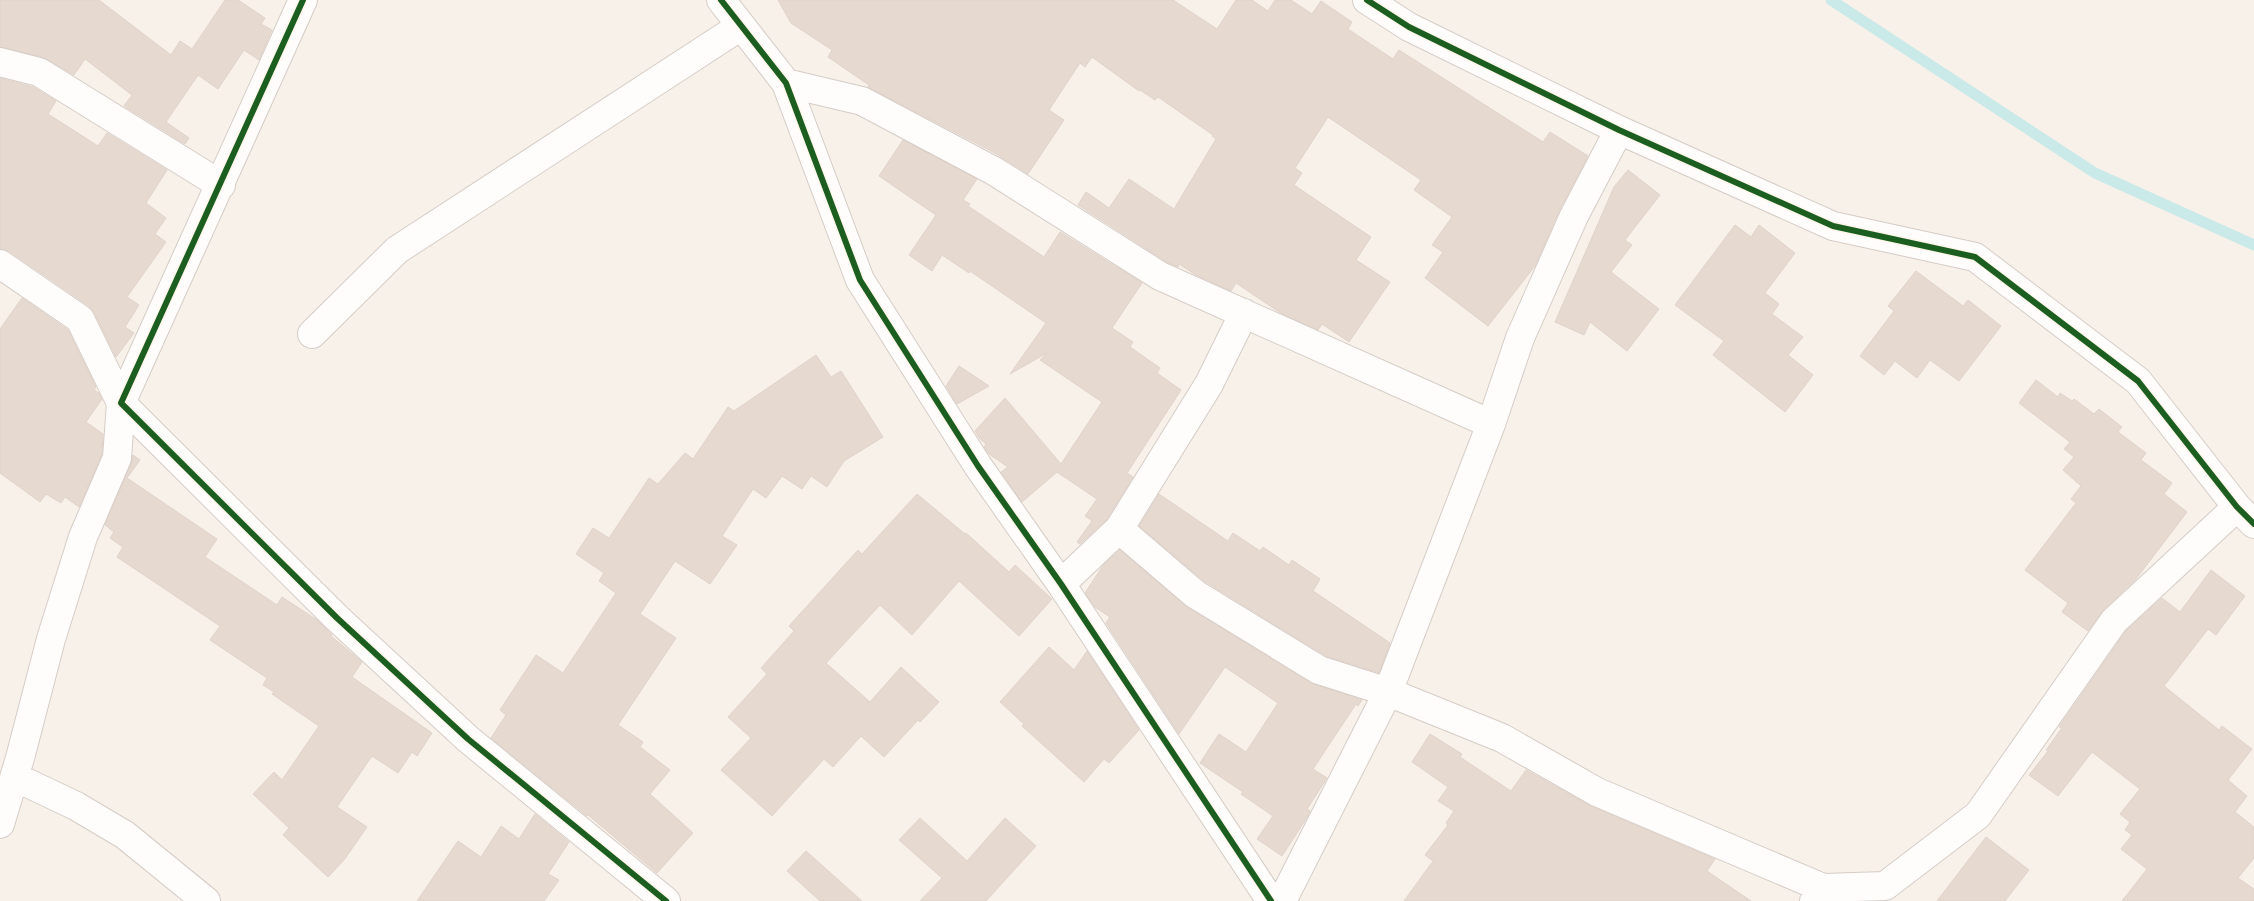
<svg xmlns="http://www.w3.org/2000/svg" width="2254" height="901" font-family="'Public Sans',sans-serif">
	<style>
		.lines { fill: none; stroke-linecap: round; stroke-linejoin: round }
		.stream { stroke: #cae9e9; stroke-width: 11 }
		.building { fill: #e5d9d0; stroke: #e1d3cb }
		.street-casing { stroke: #d6ccc6; stroke-width: 30 }
		.street { stroke: #fefdfc; stroke-width: 28 }
		.cycleway-casing { stroke: #fff6eb; stroke-width: 9 }
		.cycleway { stroke: #1b5e20; stroke-width: 6 }
	</style>
	<rect width="100%" height="100%" fill="#f8f1e9"/>
	<g class="lines">
		<path class="stream" d="M 1831,0 L 2095,173 L 2254,245"/>
	</g>
	<path class="building" d="M 0,0 L 99,0 L 171,55 L 180,41 L 192,49 L 225,0 L 238,0 L 265,18 L 261,24 L 272,30 L 259,60 L 244,50 L 218,89 L 198,75 L 166,122 L 189,138 L 185,144 L 124,106 L 132,95 L 85,59 L 74,75 L 43,57 L 0,47 Z
		M 778,0 L 1173,0 L 1217,29 L 1236,0 L 1252,0 L 1268,11 L 1275,0 L 1291,0 L 1312,14 L 1321,1 L 1352,22 L 1348,29 L 1393,59 L 1399,50 L 1543,142 L 1550,132 L 1588,156 L 1560,209 L 1535,266 L 1488,326 L 1425,278 L 1443,252 L 1432,245 L 1452,217 L 1414,190 L 1421,180 L 1328,117 L 1295,168 L 1302,173 L 1294,185 L 1371,237 L 1356,260 L 1390,282 L 1349,342 L 1322,324 L 1318,330 L 1282,314 L 1236,283 L 1231,291 L 1196,275 L 1179,264 L 1178,267 L 1167,262 L 1078,205 L 1086,192 L 1109,208 L 1129,179 L 1174,209 L 1216,139 L 1212,136 L 1213,135 L 1158,97 L 1155,100 L 1140,90 L 1139,91 L 1092,57 L 1085,67 L 1080,63 L 1049,110 L 1064,120 L 1028,174 L 995,153 L 868,87 L 869,85 L 828,57 L 832,50 L 791,23 Z
		M 0,78 L 33,87 L 56,101 L 48,114 L 98,146 L 107,133 L 167,170 L 146,203 L 166,218 L 155,234 L 166,242 L 127,297 L 139,305 L 125,327 L 134,333 L 116,357 L 94,312 L 89,306 L 9,251 L 0,249 Z
		M 903,140 L 977,179 L 963,200 L 970,204 L 968,206 L 1044,257 L 1060,232 L 1142,283 L 1112,328 L 1133,342 L 1130,347 L 1160,368 L 1157,373 L 1181,390 L 1127,473 L 1133,477 L 1107,519 L 1080,544 L 1077,542 L 1092,521 L 1085,516 L 1097,499 L 1057,472 L 1022,502 L 1001,472 L 1008,467 L 989,454 L 984,447 L 986,444 L 980,439 L 975,431 L 1005,398 L 1061,464 L 1102,402 L 1040,360 L 1047,353 L 1010,374 L 1046,323 L 970,271 L 969,273 L 942,255 L 932,271 L 909,255 L 936,215 L 879,176 Z
		M 1628,170 L 1660,195 L 1625,240 L 1632,245 L 1611,272 L 1659,309 L 1627,351 L 1590,322 L 1584,335 L 1555,322 L 1614,187 Z
		M 1735,225 L 1751,237 L 1759,225 L 1795,253 L 1765,293 L 1779,304 L 1772,314 L 1803,337 L 1788,355 L 1813,375 L 1785,412 L 1713,355 L 1724,341 L 1675,305 Z
		M 1916,271 L 1963,306 L 1968,300 L 2001,326 L 1959,381 L 1930,360 L 1917,378 L 1895,361 L 1884,375 L 1860,356 L 1894,311 L 1888,306 Z
		M 22,298 L 68,330 L 96,387 L 94,390 L 99,393 L 102,399 L 86,422 L 103,434 L 102,454 L 79,507 L 65,497 L 61,503 L 46,494 L 40,502 L 0,473 L 0,329 Z
		M 816,355 L 831,377 L 841,371 L 883,437 L 844,461 L 827,487 L 811,476 L 802,489 L 782,476 L 766,498 L 753,489 L 722,536 L 737,545 L 710,584 L 675,561 L 640,614 L 676,638 L 618,725 L 643,742 L 640,747 L 670,770 L 650,794 L 693,833 L 657,873 L 588,815 L 587,816 L 491,738 L 506,715 L 500,710 L 536,655 L 563,673 L 616,593 L 599,581 L 604,573 L 576,554 L 593,528 L 609,538 L 649,478 L 658,484 L 685,453 L 693,459 L 728,407 L 734,411 Z
		M 959,366 L 989,386 L 957,404 L 946,386 Z
		M 2036,380 L 2058,397 L 2060,393 L 2072,401 L 2074,399 L 2094,414 L 2099,409 L 2122,427 L 2118,432 L 2146,453 L 2141,460 L 2172,483 L 2164,494 L 2187,512 L 2136,579 L 2103,610 L 2088,631 L 2062,612 L 2068,603 L 2025,570 L 2076,503 L 2071,499 L 2081,486 L 2063,470 L 2074,457 L 2064,449 L 2070,442 L 2019,403 Z
		M 133,455 L 140,460 L 127,478 L 217,539 L 205,557 L 277,605 L 282,597 L 317,620 L 332,635 L 331,636 L 362,662 L 352,677 L 432,733 L 417,756 L 412,752 L 398,773 L 372,756 L 337,807 L 367,827 L 344,860 L 328,877 L 283,835 L 289,828 L 253,794 L 274,772 L 282,780 L 319,726 L 272,694 L 274,692 L 263,685 L 267,678 L 210,640 L 220,626 L 117,557 L 123,547 L 110,538 L 114,532 L 105,525 L 131,464 Z
		M 917,494 L 965,534 L 966,533 L 1009,572 L 1015,565 L 1052,599 L 1019,636 L 959,581 L 912,635 L 880,605 L 826,663 L 870,702 L 901,667 L 939,702 L 920,722 L 918,720 L 884,757 L 861,736 L 833,767 L 824,759 L 772,816 L 721,770 L 751,738 L 728,717 L 767,674 L 761,668 L 794,631 L 789,626 L 858,550 L 862,554 Z
		M 1159,494 L 1228,541 L 1233,533 L 1260,551 L 1263,547 L 1289,565 L 1292,560 L 1320,579 L 1313,591 L 1390,643 L 1379,673 L 1326,656 L 1204,581 L 1139,526 Z
		M 1120,550 L 1187,607 L 1311,683 L 1362,700 L 1358,706 L 1356,704 L 1313,769 L 1327,778 L 1307,809 L 1310,811 L 1306,819 L 1282,856 L 1257,839 L 1273,816 L 1241,794 L 1243,792 L 1200,763 L 1219,734 L 1246,752 L 1278,703 L 1225,667 L 1179,734 L 1106,623 L 1110,617 L 1095,607 L 1085,593 L 1104,564 Z
		M 2211,570 L 2245,596 L 2216,635 L 2208,629 L 2164,686 L 2219,730 L 2222,726 L 2252,749 L 2228,780 L 2247,796 L 2235,812 L 2254,827 L 2254,858 L 2238,878 L 2254,889 L 2254,901 L 2122,901 L 2147,869 L 2121,849 L 2132,835 L 2125,830 L 2130,822 L 2120,814 L 2140,789 L 2092,752 L 2058,796 L 2029,775 L 2048,751 L 2046,750 L 2062,728 L 2059,727 L 2126,631 L 2162,598 L 2180,612 Z
		M 1049,647 L 1074,670 L 1087,651 L 1139,730 L 1109,763 L 1104,759 L 1084,782 L 1022,726 L 1024,724 L 1000,702 Z
		M 1430,734 L 1462,754 L 1460,757 L 1511,791 L 1526,770 L 1591,806 L 1715,859 L 1707,871 L 1751,901 L 1404,901 L 1433,861 L 1425,855 L 1448,825 L 1446,823 L 1454,811 L 1438,801 L 1448,787 L 1412,762 Z
		M 535,814 L 569,842 L 548,874 L 559,880 L 544,901 L 417,901 L 458,841 L 481,857 L 501,826 L 519,839 Z
		M 920,818 L 967,861 L 1005,818 L 1036,846 L 986,901 L 920,901 L 942,878 L 899,840 Z
		M 1986,837 L 2029,870 L 2005,901 L 1937,901 Z
		M 806,851 L 862,901 L 820,901 L 787,871 Z"/>
	<g class="lines">
		<g class="street-casing">
			<path id="street" d="M 303,0 L 121,403 L 337,618 L 468,739 L 666,901
				M 721,0 L 786,83 L 860,280 L 978,466 L 1061,584 L 1271,901
				M 1367,0 L 1409,27 L 1619,130 L 1833,226 L 1975,257 L 2138,381 L 2237,507 L 2254,524
				M 0,62 L 39,72 L 221,185
				M 786,83 L 862,101 L 994,171 L 1160,276 L 1491,424
				M 0,264 L 80,319 L 121,403 L 117,458 L 83,537 L 51,639 L 20,758 L 0,824
				M 312,334 L 397,250 L 741,26
				M 1119,529 L 1195,594 L 1319,670 L 1388,692 L 1502,738 L 1597,792 L 1823,888
				M 1061,584 L 1119,529 L 1209,384 L 1244,313
				M 15,777 L 76,806 L 125,835 L 206,901
				M 1282,901 L 1388,692 L 1491,424 L 1520,338 L 1574,216 L 1619,130
				M 1814,901 L 1823,888 L 1885,886 L 1978,815 L 2114,621 L 2237,507"/>
		</g>
		<use href="#street" class="street"/>
		<g class="cycleway-casing">
			<path id="cycleway" d="M 303,0 L 121,403 L 337,618 L 468,739 L 666,901
				M 721,0 L 786,83 L 860,280 L 978,466 L 1061,584 L 1271,901
				M 1367,0 L 1409,27 L 1619,130 L 1833,226 L 1975,257 L 2138,381 L 2237,507 L 2254,524"/>
		</g>
		<use href="#cycleway" class="cycleway"/>
	</g>
</svg>
